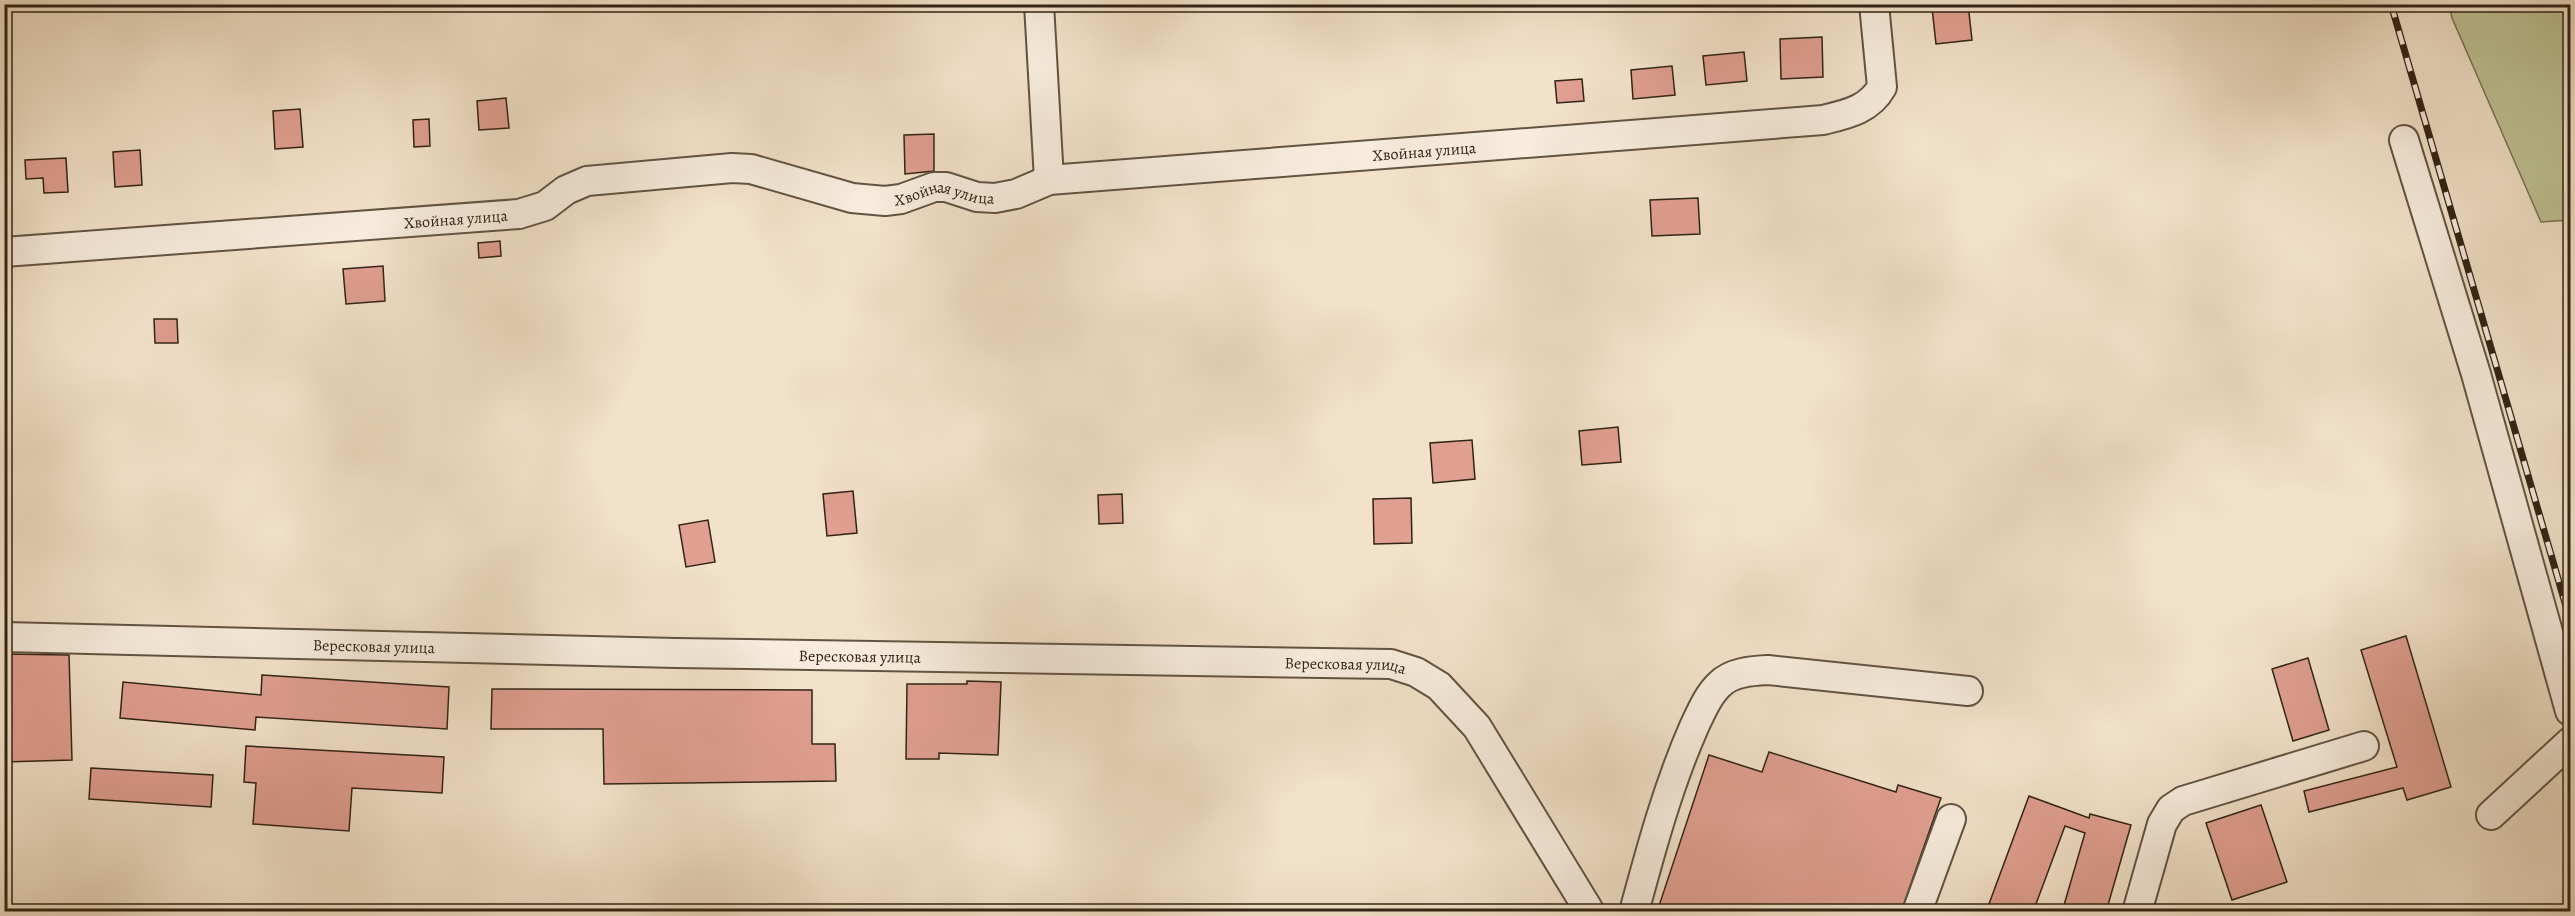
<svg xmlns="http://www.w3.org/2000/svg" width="2575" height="916" font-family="Alegreya,serif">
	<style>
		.green { fill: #bec294; stroke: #787354; stroke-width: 1.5 }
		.building { fill: #e09f91; stroke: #312415; stroke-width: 1.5 }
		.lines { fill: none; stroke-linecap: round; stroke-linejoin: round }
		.minor-casing { stroke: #615442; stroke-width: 32 }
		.minor { stroke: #f7ecdd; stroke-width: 28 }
		.rail-casing { stroke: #312415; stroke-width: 7 }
		.rail { stroke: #f7ecdd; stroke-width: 4.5; stroke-dasharray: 14; stroke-linecap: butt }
		.labels { text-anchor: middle; stroke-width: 4.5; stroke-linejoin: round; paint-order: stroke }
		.street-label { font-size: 16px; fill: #312415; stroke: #f7ecdd }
	</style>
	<rect width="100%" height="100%" fill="#f2e2ca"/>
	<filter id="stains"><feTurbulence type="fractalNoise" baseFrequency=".00333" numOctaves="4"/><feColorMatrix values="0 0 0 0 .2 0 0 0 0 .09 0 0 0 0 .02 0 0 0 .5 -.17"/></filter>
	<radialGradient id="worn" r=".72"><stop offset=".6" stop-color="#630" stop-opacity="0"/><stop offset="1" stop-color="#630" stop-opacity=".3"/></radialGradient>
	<path class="green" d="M 2449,5 L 2570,5 L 2570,220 L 2541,222 L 2452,18 Z"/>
	<path class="building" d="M 1968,4 L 1972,40 L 1936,44 L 1932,8 Z
		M 1822,37 L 1823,77 L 1781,79 L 1780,39 Z
		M 1744,52 L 1747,81 L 1706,85 L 1703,56 Z
		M 1672,66 L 1675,95 L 1633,99 L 1631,70 Z
		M 1582,79 L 1584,101 L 1557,103 L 1555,81 Z
		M 506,98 L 509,128 L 479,130 L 477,101 Z
		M 300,109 L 303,147 L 275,149 L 273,111 Z
		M 429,119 L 430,146 L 414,147 L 413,120 Z
		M 934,134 L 934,171 L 905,174 L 904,135 Z
		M 140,150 L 142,185 L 115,187 L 113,152 Z
		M 66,158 L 68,192 L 44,193 L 43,178 L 26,179 L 25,160 Z
		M 1698,198 L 1700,234 L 1652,236 L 1650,200 Z
		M 500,241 L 501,256 L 479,258 L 478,243 Z
		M 383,266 L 385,301 L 346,304 L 343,269 Z
		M 154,319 L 177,319 L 178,343 L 155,343 Z
		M 1618,427 L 1621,462 L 1582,465 L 1579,431 Z
		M 1472,440 L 1475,479 L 1433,483 L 1430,443 Z
		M 853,491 L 857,533 L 827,536 L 823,494 Z
		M 1122,494 L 1123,523 L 1099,524 L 1098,495 Z
		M 1411,498 L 1412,543 L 1374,544 L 1373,499 Z
		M 708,520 L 715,562 L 686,567 L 679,525 Z
		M 2406,636 L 2451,787 L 2407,800 L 2403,788 L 2309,812 L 2304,791 L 2397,767 L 2361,650 Z
		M 4,654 L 69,655 L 72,760 L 4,762 Z
		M 2308,658 L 2329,730 L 2293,741 L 2272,669 Z
		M 262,675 L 449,687 L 447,729 L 256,717 L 255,730 L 120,718 L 123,682 L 261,695 Z
		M 967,681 L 1001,682 L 998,755 L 939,753 L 939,759 L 906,759 L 907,684 L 967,684 Z
		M 492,689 L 812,690 L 812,744 L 835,744 L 836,781 L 604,784 L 603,729 L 491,729 Z
		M 246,746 L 444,757 L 442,793 L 352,788 L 349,831 L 253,824 L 256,783 L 244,782 Z
		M 1769,752 L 1896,792 L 1898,785 L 1941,798 L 1901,912 L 1657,912 L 1709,755 L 1762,772 Z
		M 91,768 L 213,775 L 211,807 L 89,799 Z
		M 2029,796 L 2089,818 L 2090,814 L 2131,825 L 2106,912 L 2062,912 L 2085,833 L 2065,826 L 2033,912 L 1986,912 Z
		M 2261,805 L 2287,882 L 2232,900 L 2206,823 Z"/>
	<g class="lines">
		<g class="minor-casing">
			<g id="minor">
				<path d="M 1039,4 L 1049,180"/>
				<path d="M 2404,140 L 2476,374 L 2570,711"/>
				<path id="s1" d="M 4,252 L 519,214 L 545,206 L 566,190 L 587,181 L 732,168 L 751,169 L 852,198 L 885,201 L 901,199 L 934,187 L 946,187 L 977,197 L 995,198 L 1016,194 L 1049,180 L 1823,120 C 1847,114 1869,110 1882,87 L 1874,4"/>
				<path id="s2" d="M 4,637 L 676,653 L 1391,664 L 1416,672 L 1439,686 L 1477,727 L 1590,912"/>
				<path d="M 2491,815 L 2570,742"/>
				<path d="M 1634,912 C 1651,849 1668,786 1694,727 C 1701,712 1708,695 1720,684 C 1732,672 1752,671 1768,670 L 1968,691"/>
				<path d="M 1917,912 L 1951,819"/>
				<path d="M 2137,912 L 2162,824 L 2171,809 L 2183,801 L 2364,746"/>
			</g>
		</g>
		<use href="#minor" class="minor"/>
		<g class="rail-casing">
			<path id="rail" d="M 2391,4 L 2570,620"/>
		</g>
		<use href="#rail" class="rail"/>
	</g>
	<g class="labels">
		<g class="street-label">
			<text dy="6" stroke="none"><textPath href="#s1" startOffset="1443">Хвойная улица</textPath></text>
			<text dy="6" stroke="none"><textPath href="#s1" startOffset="957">Хвойная улица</textPath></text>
			<text dy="6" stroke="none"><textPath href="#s1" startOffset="453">Хвойная улица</textPath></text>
			<text dy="6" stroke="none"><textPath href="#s2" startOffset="370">Вересковая улица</textPath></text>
			<text dy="6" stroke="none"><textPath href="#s2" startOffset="856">Вересковая улица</textPath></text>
			<text dy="6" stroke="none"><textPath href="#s2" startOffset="1342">Вересковая улица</textPath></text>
		</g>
	</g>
	<rect width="2575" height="916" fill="none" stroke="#f2e2ca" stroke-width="24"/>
	<rect x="6" y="6" width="2563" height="904" fill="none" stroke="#312415" stroke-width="3"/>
	<rect x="12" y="12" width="2551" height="892" fill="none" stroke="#312415" stroke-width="1.5"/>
	<rect width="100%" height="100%" filter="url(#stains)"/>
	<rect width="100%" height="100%" fill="url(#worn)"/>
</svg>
